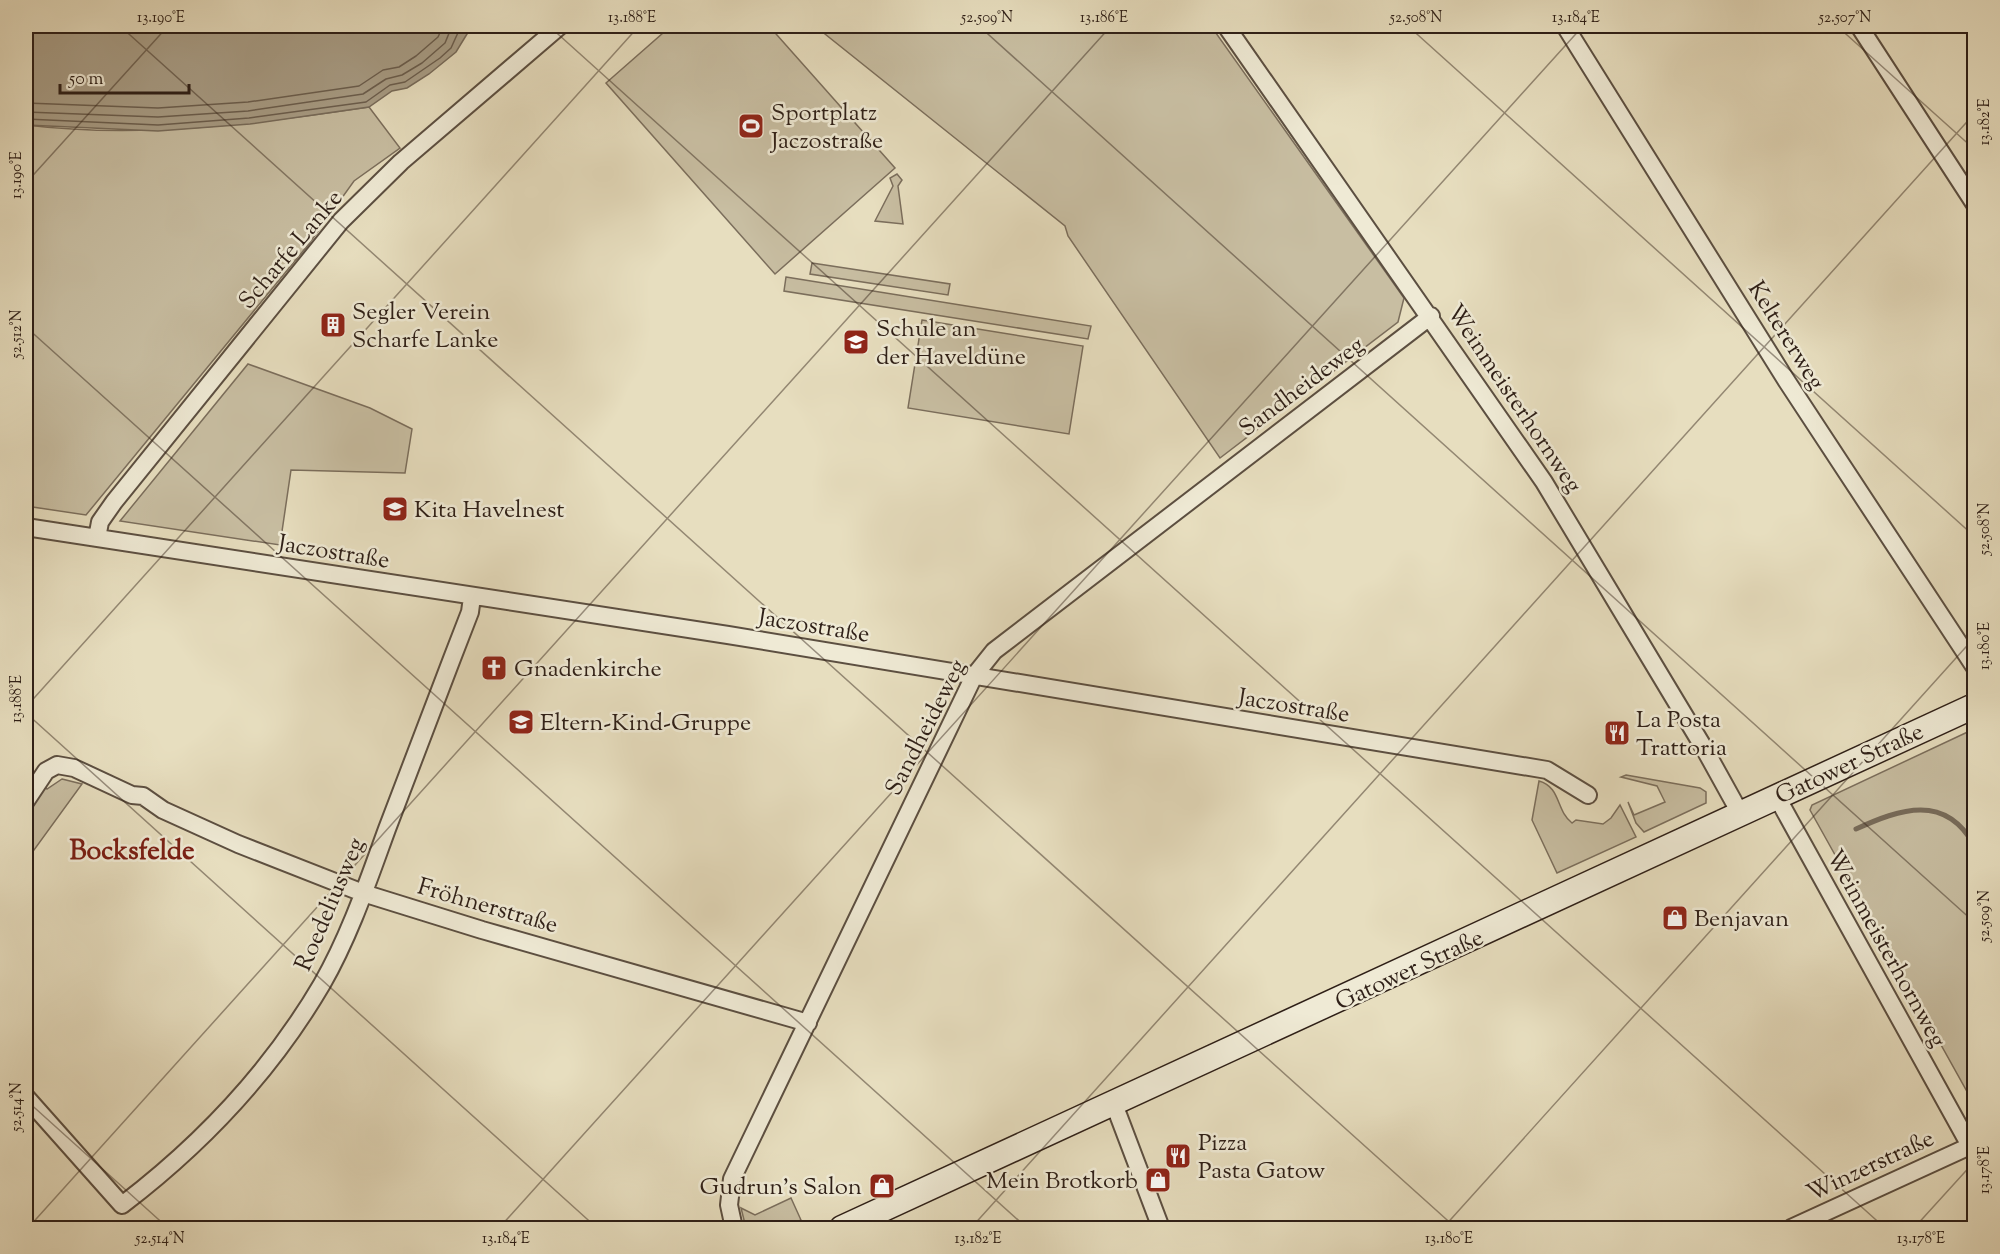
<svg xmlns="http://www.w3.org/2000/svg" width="2000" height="1254" font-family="'Sorts Mill Goudy',serif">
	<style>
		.green { fill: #c8bea2; stroke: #7b6e5c; stroke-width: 1.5 }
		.water { fill: #a89d86; stroke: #776b5a; stroke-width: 1.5 }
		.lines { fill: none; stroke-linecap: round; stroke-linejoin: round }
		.shore { stroke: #6b5e4e; stroke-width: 1.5 }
		.stream { stroke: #776b5a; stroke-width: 5 }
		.street-casing { stroke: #5c4f41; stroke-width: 20 }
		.secondary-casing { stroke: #2e1f17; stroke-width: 27 }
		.street { stroke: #efead5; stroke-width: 16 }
		.secondary { stroke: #efead5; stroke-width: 24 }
		.ticks { fill: none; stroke: #2e1f17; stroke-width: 1.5; stroke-opacity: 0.45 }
		.labels { text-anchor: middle; stroke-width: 5; stroke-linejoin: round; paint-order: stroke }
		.poi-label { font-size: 24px; fill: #2e1f17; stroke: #efead5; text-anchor: start }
		.street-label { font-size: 24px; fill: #2e1f17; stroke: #efead5 }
		.quarter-label { font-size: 27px; font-weight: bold; fill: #7a1f14; stroke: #efead5 }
		.neatline { fill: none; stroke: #2e1f17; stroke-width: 2 }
		.ticks-label { font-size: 15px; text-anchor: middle; fill: #2e1f17 }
	</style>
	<rect width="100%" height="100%" fill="#e7debf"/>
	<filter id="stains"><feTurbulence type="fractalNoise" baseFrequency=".00333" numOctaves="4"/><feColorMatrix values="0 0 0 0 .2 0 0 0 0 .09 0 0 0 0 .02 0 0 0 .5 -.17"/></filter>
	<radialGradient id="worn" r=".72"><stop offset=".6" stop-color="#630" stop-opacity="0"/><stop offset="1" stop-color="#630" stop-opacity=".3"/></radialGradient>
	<path class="green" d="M 671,26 L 769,26 L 895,168 L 775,274 L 606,83 Z
		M 815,26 L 1211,26 L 1404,298 L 1398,322 L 1220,458 L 1068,236 L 1065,226 Z
		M 369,107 L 400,148 L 354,181 L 308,245 L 86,515 L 26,506 L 26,125 C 141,139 255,124 369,107 Z
		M 897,174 L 902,180 L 898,186 L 903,224 L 875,221 L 893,186 L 890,178 Z
		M 812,263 L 950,284 L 948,295 L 810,274 Z
		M 786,277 L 1091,326 L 1088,339 L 784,291 Z
		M 922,320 L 1083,346 L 1069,434 L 908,408 Z
		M 248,364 L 370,408 L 412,429 L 405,473 L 291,470 L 280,545 L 120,521 Z
		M 1974,729 L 1974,1104 L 1810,810 L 1812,805 Z
		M 1626,775 L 1700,788 L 1706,792 L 1706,803 L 1644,832 L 1636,823 L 1628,802 L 1634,815 L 1665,802 L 1657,786 L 1621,777 Z
		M 62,779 L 82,784 L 26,861 L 26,815 L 44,786 L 47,789 Z
		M 1539,781 C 1561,787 1556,811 1572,823 L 1576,820 L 1603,824 L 1611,818 L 1620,805 L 1636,837 L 1557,873 L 1532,820 Z
		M 791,1198 L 801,1220 L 783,1228 L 746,1228 L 741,1208 L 755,1215 Z"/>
	<path class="water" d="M 26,26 L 471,26 L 464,31 L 467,34 L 456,52 L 429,74 L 407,88 L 392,91 L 369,107 L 250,124 L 158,131 L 26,125 Z"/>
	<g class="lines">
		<path class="shore" d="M 26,103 L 158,108 L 248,102 L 359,86 L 383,70 L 399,67 L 416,56 L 438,37 L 443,26
			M 26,112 L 158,117 L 248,111 L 363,94 L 386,79 L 402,75 L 422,63 L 445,43 L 452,26
			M 26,119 L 158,125 L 249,118 L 366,102 L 390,85 L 405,82 L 440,58 L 451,48 L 461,26"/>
		<path class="stream" d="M 1856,829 C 1900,809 1945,793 1974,845"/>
		<g class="street-casing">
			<path id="street" d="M 1226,26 L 1544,482 L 1704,748 L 1740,813
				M 1565,26 L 1786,380 L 1974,666
				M 1859,26 L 1974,203
				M 26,527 L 728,635 L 1547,770 L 1588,795
				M 97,538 L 100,522 L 114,502 L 341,221 L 401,162 L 560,26
				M 1777,797 L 1974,1153
				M 26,801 L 46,771 L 57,765 L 74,768 L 132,795 L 143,796 L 163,810 L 238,844 L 363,893 L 482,930 L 808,1023
				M 26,1097 L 122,1205 C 202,1144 271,1071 322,984 C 350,935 368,881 387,829 C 415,756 442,684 470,612 L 472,597
				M 1114,1104 L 1161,1228
				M 734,1228 L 729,1205 L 732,1179 L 974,676 L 994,651 L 1431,316
				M 1791,1228 L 1970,1146"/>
		</g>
		<g class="secondary-casing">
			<path id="secondary" d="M 842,1228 L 1974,706"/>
		</g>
		<use href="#street" class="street"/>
		<use href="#secondary" class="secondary"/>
	</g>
	<path class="ticks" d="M 120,26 L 1456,1228M 549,26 L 1885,1228M 979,26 L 1974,922M 1408,26 L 1974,536M 1837,26 L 1974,149M 26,183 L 168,26M 26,327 L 1027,1228M 26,707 L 639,26M 26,713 L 597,1228M 26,1100 L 168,1228M 28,1228 L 1111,26M 499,1228 L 1583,26M 971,1228 L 1974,114M 1443,1228 L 1974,638M 1914,1228 L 1974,1162"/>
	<defs>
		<g id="stadium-square" transform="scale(1.35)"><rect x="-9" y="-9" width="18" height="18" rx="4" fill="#8f2418" stroke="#efead5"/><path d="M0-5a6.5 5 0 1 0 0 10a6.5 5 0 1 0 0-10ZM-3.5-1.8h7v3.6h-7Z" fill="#fff"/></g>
		<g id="building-square" transform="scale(1.35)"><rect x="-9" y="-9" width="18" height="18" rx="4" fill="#8f2418" stroke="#efead5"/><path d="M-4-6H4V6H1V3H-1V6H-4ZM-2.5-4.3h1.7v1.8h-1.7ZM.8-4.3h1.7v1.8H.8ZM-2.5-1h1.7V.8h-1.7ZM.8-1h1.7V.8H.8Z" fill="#fff"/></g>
		<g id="school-square" transform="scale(1.35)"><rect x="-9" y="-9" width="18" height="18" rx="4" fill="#8f2418" stroke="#efead5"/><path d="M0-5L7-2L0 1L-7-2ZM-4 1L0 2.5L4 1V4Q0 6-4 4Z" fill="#fff"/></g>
		<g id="church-square" transform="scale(1.35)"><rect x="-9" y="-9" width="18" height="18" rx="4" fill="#8f2418" stroke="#efead5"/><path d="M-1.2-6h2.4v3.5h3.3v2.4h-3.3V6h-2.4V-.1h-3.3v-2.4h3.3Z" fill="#fff"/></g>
		<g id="restaurant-square" transform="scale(1.35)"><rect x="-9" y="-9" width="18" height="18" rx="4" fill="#8f2418" stroke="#efead5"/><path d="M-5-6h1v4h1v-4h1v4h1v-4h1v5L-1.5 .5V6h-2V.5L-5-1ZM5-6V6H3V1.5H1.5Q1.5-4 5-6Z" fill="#fff"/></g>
		<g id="shop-square" transform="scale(1.35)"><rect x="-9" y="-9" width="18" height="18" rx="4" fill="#8f2418" stroke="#efead5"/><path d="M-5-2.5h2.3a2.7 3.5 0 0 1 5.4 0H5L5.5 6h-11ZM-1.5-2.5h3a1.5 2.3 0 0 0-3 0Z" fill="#fff"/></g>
	</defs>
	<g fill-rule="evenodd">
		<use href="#stadium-square" x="751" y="126"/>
		<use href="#building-square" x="333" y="325"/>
		<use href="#school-square" x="856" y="342"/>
		<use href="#school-square" x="395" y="509"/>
		<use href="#church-square" x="494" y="668"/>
		<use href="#school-square" x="521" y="722"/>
		<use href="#restaurant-square" x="1617" y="733"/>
		<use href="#shop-square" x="1675" y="918"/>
		<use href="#restaurant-square" x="1178" y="1156"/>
		<use href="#shop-square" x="1158" y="1180"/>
		<use href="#shop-square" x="882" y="1186"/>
	</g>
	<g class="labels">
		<g class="poi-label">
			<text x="771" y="120">Sportplatz<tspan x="771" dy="28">Jaczostraße</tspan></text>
			<text x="352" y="319">Segler Verein<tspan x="352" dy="28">Scharfe Lanke</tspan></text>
			<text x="876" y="336">Schule an<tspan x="876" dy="28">der Haveldüne</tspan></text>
			<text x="414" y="517">Kita Havelnest</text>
			<text x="514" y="676">Gnadenkirche</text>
			<text x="1636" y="727">La Posta<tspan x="1636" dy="28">Trattoria</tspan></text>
			<text x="540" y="730">Eltern-Kind-Gruppe</text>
			<text x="1694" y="926">Benjavan</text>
			<text x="1198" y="1150">Pizza<tspan x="1198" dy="28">Pasta Gatow</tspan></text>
			<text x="1138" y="1188" text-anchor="end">Mein Brotkorb</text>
			<text x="862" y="1194" text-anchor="end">Gudrun's Salon</text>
		</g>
		<g class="street-label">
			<text transform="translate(290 249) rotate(-50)" y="8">Scharfe Lanke</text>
			<text transform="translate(1787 335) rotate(58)" y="8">Keltererweg</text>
			<text transform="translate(1301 386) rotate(-37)" y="8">Sandheideweg</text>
			<text transform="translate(1515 398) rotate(56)" y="8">Weinmeisterhornweg</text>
			<text transform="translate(334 551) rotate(9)" y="8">Jaczostraße</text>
			<text transform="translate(814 625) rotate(9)" y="8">Jaczostraße</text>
			<text transform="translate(1294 705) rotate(9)" y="8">Jaczostraße</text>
			<text transform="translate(925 727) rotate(-63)" y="8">Sandheideweg</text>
			<text transform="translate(1849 763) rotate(-25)" y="8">Gatower Straße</text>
			<text transform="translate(329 904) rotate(-67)" y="8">Roedeliusweg</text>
			<text transform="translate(488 905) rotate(16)" y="8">Fröhnerstraße</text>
			<text transform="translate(1887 948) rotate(61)" y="8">Weinmeisterhornweg</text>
			<text transform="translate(1409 969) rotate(-25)" y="8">Gatower Straße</text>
			<text transform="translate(1870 1165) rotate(-25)" y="8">Winzerstraße</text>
		</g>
		<g class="quarter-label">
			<text x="132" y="859">Bocksfelde</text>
		</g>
	</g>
	<rect width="2000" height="1254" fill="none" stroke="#e7debf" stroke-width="66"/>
	<path d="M60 84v9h129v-9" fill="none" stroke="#2e1f17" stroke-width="3"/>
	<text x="69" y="84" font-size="18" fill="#2e1f17" stroke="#efead5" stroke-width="4.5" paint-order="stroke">50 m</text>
	<rect x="33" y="33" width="1934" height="1188" class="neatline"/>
	<g class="ticks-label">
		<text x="161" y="22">13.190°E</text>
		<text x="632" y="22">13.188°E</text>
		<text x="987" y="22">52.509°N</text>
		<text x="1104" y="22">13.186°E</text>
		<text x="1416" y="22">52.508°N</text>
		<text x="1576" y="22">13.184°E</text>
		<text x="1845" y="22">52.507°N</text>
		<text transform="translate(1984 122) rotate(-90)" y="5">13.182°E</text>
		<text transform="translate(16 175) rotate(-90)" y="5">13.190°E</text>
		<text transform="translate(16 334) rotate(-90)" y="5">52.512°N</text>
		<text transform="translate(1984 529) rotate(-90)" y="5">52.508°N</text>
		<text transform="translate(1984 646) rotate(-90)" y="5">13.180°E</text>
		<text transform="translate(16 699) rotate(-90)" y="5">13.188°E</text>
		<text transform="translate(1984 916) rotate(-90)" y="5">52.509°N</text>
		<text transform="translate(16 1107) rotate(-90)" y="5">52.514°N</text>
		<text transform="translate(1984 1170) rotate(-90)" y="5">13.178°E</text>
		<text x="160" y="1243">52.514°N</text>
		<text x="506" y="1243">13.184°E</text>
		<text x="978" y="1243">13.182°E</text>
		<text x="1449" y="1243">13.180°E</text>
		<text x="1921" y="1243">13.178°E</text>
	</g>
	<rect width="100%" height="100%" filter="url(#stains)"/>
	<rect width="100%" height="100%" fill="url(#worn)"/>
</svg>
